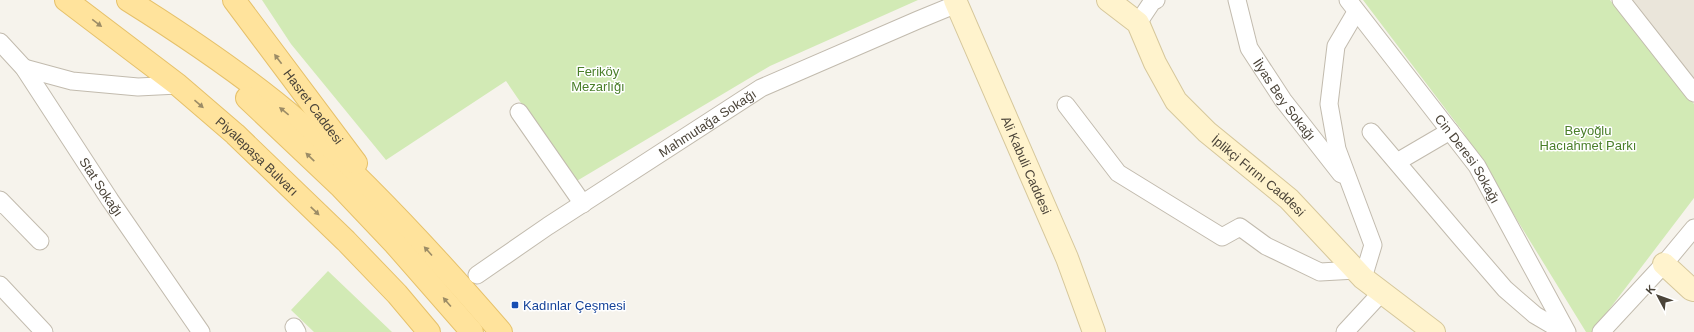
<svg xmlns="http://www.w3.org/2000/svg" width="1694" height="332" font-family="Arial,sans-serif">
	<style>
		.residential { fill: #eae5da }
		.green { fill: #d2eab5 }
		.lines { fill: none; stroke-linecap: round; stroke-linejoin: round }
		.street-casing { stroke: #c2bbae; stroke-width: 19 }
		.secondary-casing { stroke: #d6c79b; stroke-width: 24 }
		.primary-casing { stroke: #e6c16a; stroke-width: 24 }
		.street { stroke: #fff; stroke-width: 17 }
		.secondary { stroke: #fff3cd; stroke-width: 22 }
		.primary { stroke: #ffe39c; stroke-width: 22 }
		.oneway { fill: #9c8c66 }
		.transit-dot { fill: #1a4fb4; stroke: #fff; stroke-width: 1.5 }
		.labels { text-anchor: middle; stroke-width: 3; stroke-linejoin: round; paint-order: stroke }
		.park-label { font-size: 13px; fill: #4a7f2a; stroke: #fff }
		.street-label { font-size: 13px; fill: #4b4439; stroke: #fff }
		.transit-label { font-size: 13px; fill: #164399; stroke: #fff; text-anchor: start }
	</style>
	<rect width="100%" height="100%" fill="#f6f3ec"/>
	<path class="residential" d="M 1624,0 L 1694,0 L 1694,89 Z"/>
	<path class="green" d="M 262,0 L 918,0 L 770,66 L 575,182 L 506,81 L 386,160 L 291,44 Z
		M 1363,0 L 1610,0 L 1694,104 L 1694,198 L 1592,332 L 1586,332 L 1463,132 Z
		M 328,271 L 392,332 L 314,332 L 291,310 Z"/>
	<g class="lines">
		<g class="street-casing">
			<g id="street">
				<path id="s1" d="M 1237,0 L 1249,48 L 1283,100 L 1341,174"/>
				<path id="s2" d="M 1348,0 L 1477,166 L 1567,332"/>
				<path d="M 1621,0 L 1694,93"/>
				<path d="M 1356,12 L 1336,46 L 1329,104 L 1337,149 L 1373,245 L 1363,278"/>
				<path d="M 1138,23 L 1152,2 L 1156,0"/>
				<path id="s3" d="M 0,42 L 24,68 L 110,200 L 201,332"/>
				<path d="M 24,68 L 72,81 L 138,87 L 178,85"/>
				<path d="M 1066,105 L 1118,173 L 1222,237 L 1240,227 L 1266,246 L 1320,272 L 1356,270"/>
				<path d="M 519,112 L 583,204"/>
				<path d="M 1371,132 L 1461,238 L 1505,289 L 1535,315 L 1564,332"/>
				<path d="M 1397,162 L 1450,131"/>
				<path d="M 0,200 L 40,241"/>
				<path id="s4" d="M 477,275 L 548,226 L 761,88 L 918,20 L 957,4"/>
				<path d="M 0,285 L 44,332"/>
				<path d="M 294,327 L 297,332"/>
				<path d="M 1345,332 L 1382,292"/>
				<path d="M 1601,332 L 1664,264 L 1694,228"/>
			</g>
		</g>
		<g class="secondary-casing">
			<g id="secondary">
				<path id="s5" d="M 955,0 L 1067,258 L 1094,332"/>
				<path id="s6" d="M 1108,0 L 1138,23 L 1155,63 L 1176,101 L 1207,132 L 1289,199 L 1363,278 L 1434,332"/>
				<path d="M 1664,264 L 1691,289 L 1694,290"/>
			</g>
		</g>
		<g class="primary-casing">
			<g id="primary">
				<path id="s7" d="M 66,0 L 178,85 L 235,134 L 346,241 L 397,294 L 429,332"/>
				<path d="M 128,0 C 187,37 247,77 300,123 C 372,187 438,259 501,332"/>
				<path id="s8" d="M 234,0 L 356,163"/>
				<path d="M 247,98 L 340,186 L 395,244 L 472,332"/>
			</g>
		</g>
		<use href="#street" class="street"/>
		<use href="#secondary" class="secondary"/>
		<use href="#primary" class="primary"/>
	</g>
	<defs><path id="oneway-solid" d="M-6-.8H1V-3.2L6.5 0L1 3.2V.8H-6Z"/></defs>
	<g class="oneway">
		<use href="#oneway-solid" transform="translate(97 23) rotate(37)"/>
		<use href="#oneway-solid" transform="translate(278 59) rotate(-127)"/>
		<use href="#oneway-solid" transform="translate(199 104) rotate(41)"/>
		<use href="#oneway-solid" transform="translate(284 111) rotate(-141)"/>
		<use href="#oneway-solid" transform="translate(310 157) rotate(-136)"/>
		<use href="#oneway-solid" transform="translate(315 211) rotate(44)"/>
		<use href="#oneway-solid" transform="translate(428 251) rotate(-132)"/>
		<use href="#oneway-solid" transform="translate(447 302) rotate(-131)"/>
	</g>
	<rect class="transit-dot" x="511" y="301" width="8" height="8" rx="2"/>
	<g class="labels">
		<g class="park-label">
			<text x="598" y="76">Feriköy<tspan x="598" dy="15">Mezarlığı</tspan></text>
			<text x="1588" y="135">Beyoğlu<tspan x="1588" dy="15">Hacıahmet Parkı</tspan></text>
		</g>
		<g class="street-label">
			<text dy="5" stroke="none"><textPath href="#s1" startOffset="112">İlyas Bey Sokağı</textPath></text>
			<text dy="5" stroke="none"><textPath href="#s8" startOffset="133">Hasret Caddesi</textPath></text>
			<text dy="5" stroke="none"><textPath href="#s4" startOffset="276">Mahmutağa Sokağı</textPath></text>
			<text dy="5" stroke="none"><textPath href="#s7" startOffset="247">Piyalepaşa Bulvarı</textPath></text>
			<text dy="5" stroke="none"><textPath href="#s2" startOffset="199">Cin Deresi Sokağı</textPath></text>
			<text dy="5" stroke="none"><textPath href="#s5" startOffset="180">Ali Kabuli Caddesi</textPath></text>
			<text dy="5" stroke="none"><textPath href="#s6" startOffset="236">İplikçi Fırını Caddesi</textPath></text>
			<text dy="5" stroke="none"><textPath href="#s3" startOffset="177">Stat Sokağı</textPath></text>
		</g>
		<g class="transit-label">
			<text x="523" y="310">Kadınlar Çeşmesi</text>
		</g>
	</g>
	<g transform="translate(1658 296) rotate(311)" stroke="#ffffff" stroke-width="3" paint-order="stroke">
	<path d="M0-3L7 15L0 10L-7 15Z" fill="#4b4439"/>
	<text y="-6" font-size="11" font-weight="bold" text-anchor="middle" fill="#4b4439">K</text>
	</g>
</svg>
